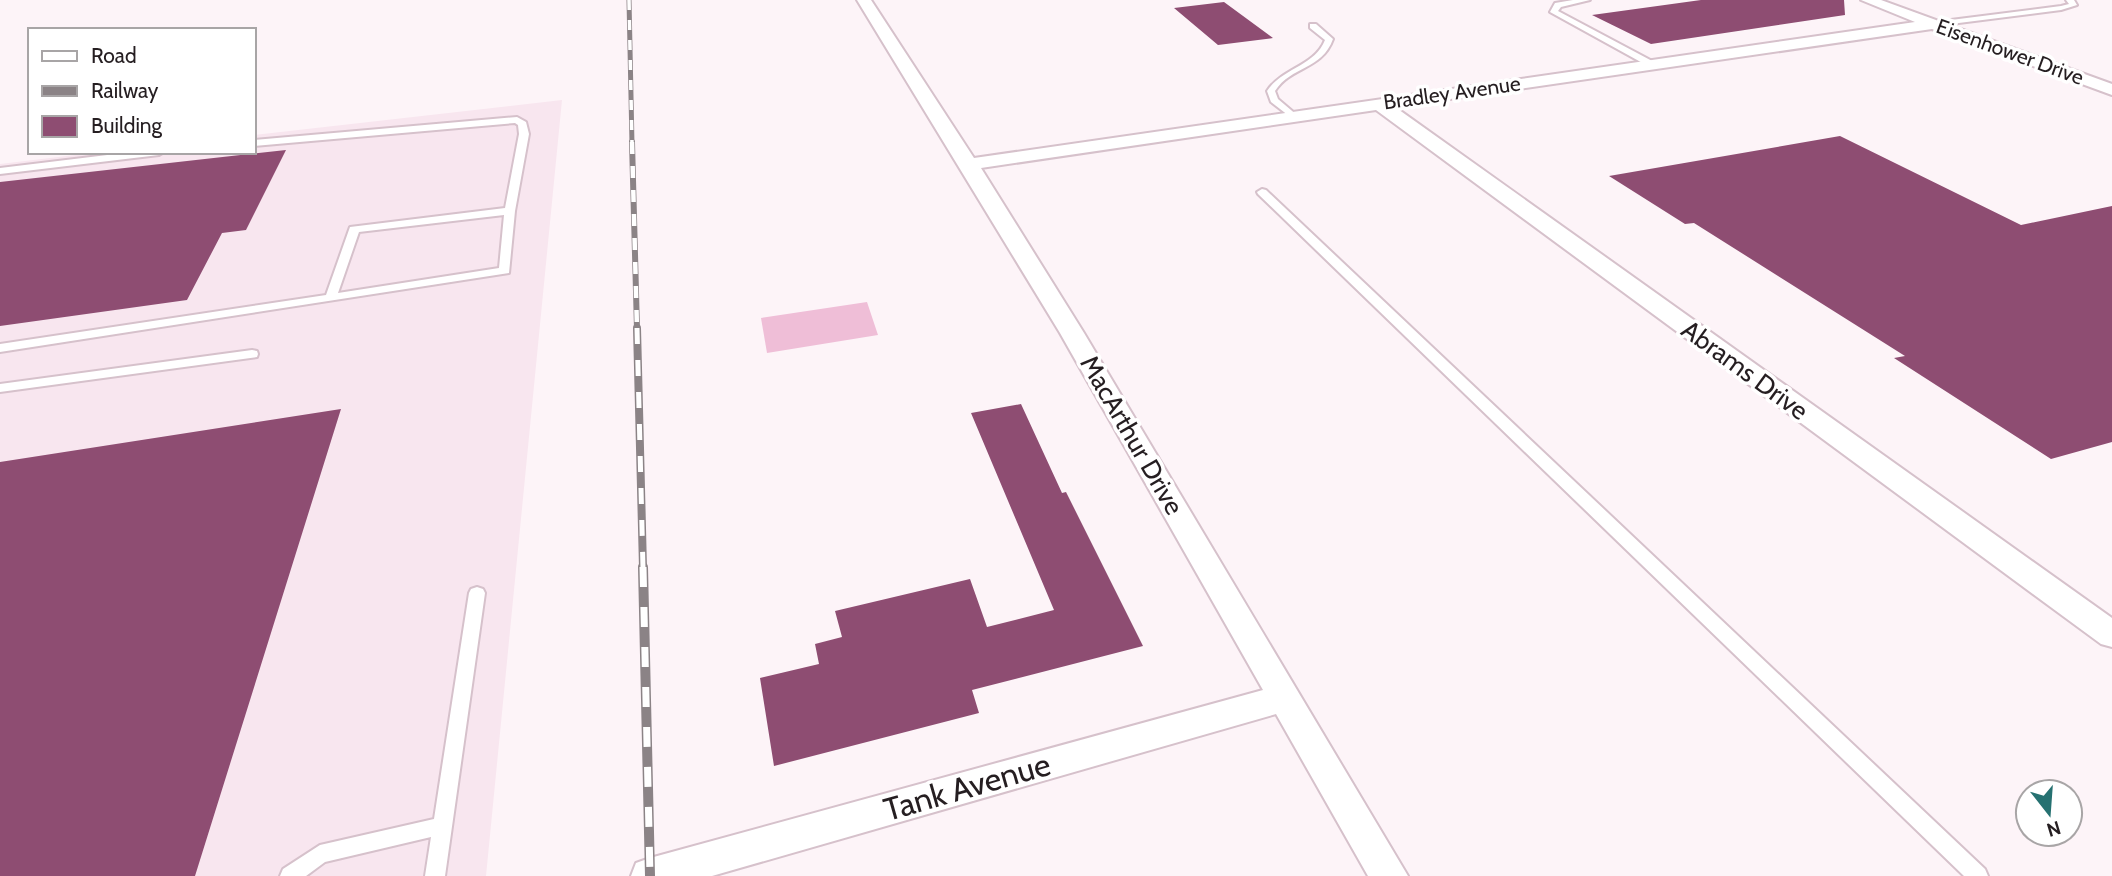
<svg xmlns="http://www.w3.org/2000/svg" width="2112" height="876" font-family="Cabin,sans-serif">
	<style>
		.built { fill: #f8e6ef }
		.green { fill: #efbed7 }
		.building { fill: #8e4d72 }
		.lines { fill: none; stroke-linecap: round; stroke-linejoin: round }
		.service-casing { stroke: #d6c1cb; stroke-width: 4 }
		.minor-casing { stroke: #d6c1cb; stroke-width: 4 }
		.service { fill: #fff; fill-rule: evenodd }
		.minor { fill: #fff; fill-rule: evenodd }
		.rail-far3-casing { stroke: #8b8386; stroke-width: 5 }
		.rail-far2-casing { stroke: #8b8386; stroke-width: 6 }
		.rail-far1-casing { stroke: #8b8386; stroke-width: 8 }
		.rail-casing { stroke: #8b8386; stroke-width: 10 }
		.rail-far3 { stroke: #fff; stroke-width: 3.5; stroke-dasharray: 10; stroke-linecap: butt }
		.rail-far2 { stroke: #fff; stroke-width: 4.5; stroke-dasharray: 12; stroke-linecap: butt }
		.rail-far1 { stroke: #fff; stroke-width: 5; stroke-dasharray: 16; stroke-linecap: butt }
		.rail { stroke: #fff; stroke-width: 7; stroke-dasharray: 20; stroke-linecap: butt }
		.labels { text-anchor: middle; stroke-width: 7; stroke-linejoin: round; paint-order: stroke }
		.far-street-label { font-size: 21px; fill: #251e21; stroke: #fff }
		.street-label { font-size: 26px; fill: #251e21; stroke: #fff }
		.near-street-label { font-size: 32px; fill: #251e21; stroke: #fff }
	</style>
	<rect width="100%" height="100%" fill="#fdf4f8"/>
	<path class="built" d="M 562,100 L 486,876 L 0,876 L 0,164 L 100,152 L 254,152 L 254,135 Z"/>
	<path class="green" d="M 867,302 L 878,335 L 767,353 L 761,318 Z"/>
	<path class="building" d="M 1701,0 L 1844,0 L 1845,15 L 1651,44 L 1592,15 Z
		M 1224,2 L 1273,38 L 1218,45 L 1174,8 Z
		M 1840,136 L 2021,225 L 2112,206 L 2112,442 L 2051,459 L 1894,358 L 1905,356 L 1694,223 L 1685,224 L 1609,176 Z
		M 286,150 L 246,230 L 222,233 L 187,300 L 0,326 L 0,182 Z
		M 1021,404 L 1062,493 L 1066,492 L 1143,646 L 972,690 L 979,713 L 774,766 L 760,678 L 819,664 L 815,644 L 842,637 L 835,611 L 970,579 L 987,627 L 1054,610 L 971,413 Z
		M 341,409 L 195,876 L 0,876 L 0,462 Z"/>
	<g class="lines">
		<g class="service-casing">
			<path id="service" d="M 1573,0 L 1590,0 L 1561,7 L 1558,11 L 1654,62 L 1654,66 L 1648,66 L 1550,12 L 1555,3 Z
				M 2066,0 L 2074,0 L 2077,5 L 2061,10 L 1935,26 L 1931,24 L 1935,22 L 2061,6 L 2069,4 Z
				M 1310,24 L 1316,24 L 1333,39 C 1322,70 1291,66 1275,91 L 1278,99 L 1298,116 L 1293,119 L 1271,102 L 1267,91 C 1282,68 1315,66 1325,40 L 1310,28 Z
				M 517,117 L 526,122 L 529,134 L 515,211 L 509,273 L 0,352 L 0,344 L 326,295 L 350,227 L 505,208 L 519,134 L 518,125 L 515,123 L 254,146 L 254,140 ZM 504,215 L 499,268 L 338,293 L 359,232 Z
				M 132,152 L 164,152 L 159,155 L 0,174 L 0,168 Z
				M 1262,189 L 1266,190 L 1985,869 L 1988,876 L 1964,876 L 1258,194 L 1257,192 Z
				M 252,350 L 257,351 L 258,354 L 257,357 L 0,392 L 0,384 Z
				M 477,587 L 483,589 L 485,593 L 445,876 L 425,876 L 431,837 L 325,862 L 306,876 L 280,876 L 283,869 L 320,845 L 434,819 L 469,593 L 471,589 Z"/>
		</g>
		<g class="minor-casing">
			<path id="minor" d="M 857,0 L 871,0 L 974,158 L 1915,22 L 1861,0 L 1881,0 L 2112,84 L 2112,95 L 1932,29 L 1395,107 L 2112,618 L 2112,647 L 2101,644 L 1376,110 L 981,168 L 1084,333 L 1408,876 L 1368,876 L 1276,714 L 712,876 L 631,876 L 636,863 L 650,858 L 1263,690 L 1060,333 Z"/>
		</g>
		<use href="#service" class="service"/>
		<use href="#minor" class="minor"/>
		<g class="rail-far3-casing">
			<path id="rail-far3" d="M 629,0 L 632,144"/>
		</g>
		<g class="rail-far2-casing">
			<path id="rail-far2" d="M 632,142 L 637,329"/>
		</g>
		<g class="rail-far1-casing">
			<path id="rail-far1" d="M 637,328 L 643,568"/>
		</g>
		<g class="rail-casing">
			<path id="rail" d="M 643,567 L 650,876"/>
		</g>
		<use href="#rail-far3" class="rail-far3"/>
		<use href="#rail-far2" class="rail-far2"/>
		<use href="#rail-far1" class="rail-far1"/>
		<use href="#rail" class="rail"/>
	</g>
	<g class="labels">
		<g class="far-street-label">
			<text transform="translate(2010 52) rotate(20)" y="7">Eisenhower Drive</text>
			<text transform="translate(1452 93) rotate(-8)" y="7">Bradley Avenue</text>
		</g>
		<g class="street-label">
			<text transform="translate(1745 370) rotate(36)" y="9">Abrams Drive</text>
			<text transform="translate(1132 435) rotate(60)" y="9">MacArthur Drive</text>
		</g>
		<g class="near-street-label">
			<text transform="translate(967 787) rotate(-16)" y="11">Tank Avenue</text>
		</g>
	</g>
	<rect x="28" y="28" width="228" height="126" fill="#ffffff" stroke="#a8a5a6" stroke-width="2"/>
	<rect x="42" y="51" width="35" height="10" fill="#ffffff" stroke="#a8a5a6" stroke-width="2"/>
	<text x="91" y="63" font-size="21" fill="#251e21">Road</text>
	<rect x="42" y="86" width="35" height="10" fill="#8b8386" stroke="#a8a5a6" stroke-width="2"/>
	<text x="91" y="98" font-size="21" fill="#251e21">Railway</text>
	<rect x="42" y="116" width="35" height="21" fill="#8e4d72" stroke="#a8a5a6" stroke-width="2"/>
	<text x="91" y="133" font-size="21" fill="#251e21">Building</text>
	<g transform="translate(2049 813) rotate(163)"><circle r="33" fill="#ffffff" stroke="#a8a5a6" stroke-width="2"/>
	<path d="M0-5L12 26L0 18L-12 26Z" fill="#267171"/>
	<text y="-10" font-size="19" font-weight="bold" text-anchor="middle" fill="#251e21">N</text>
	</g>
</svg>
